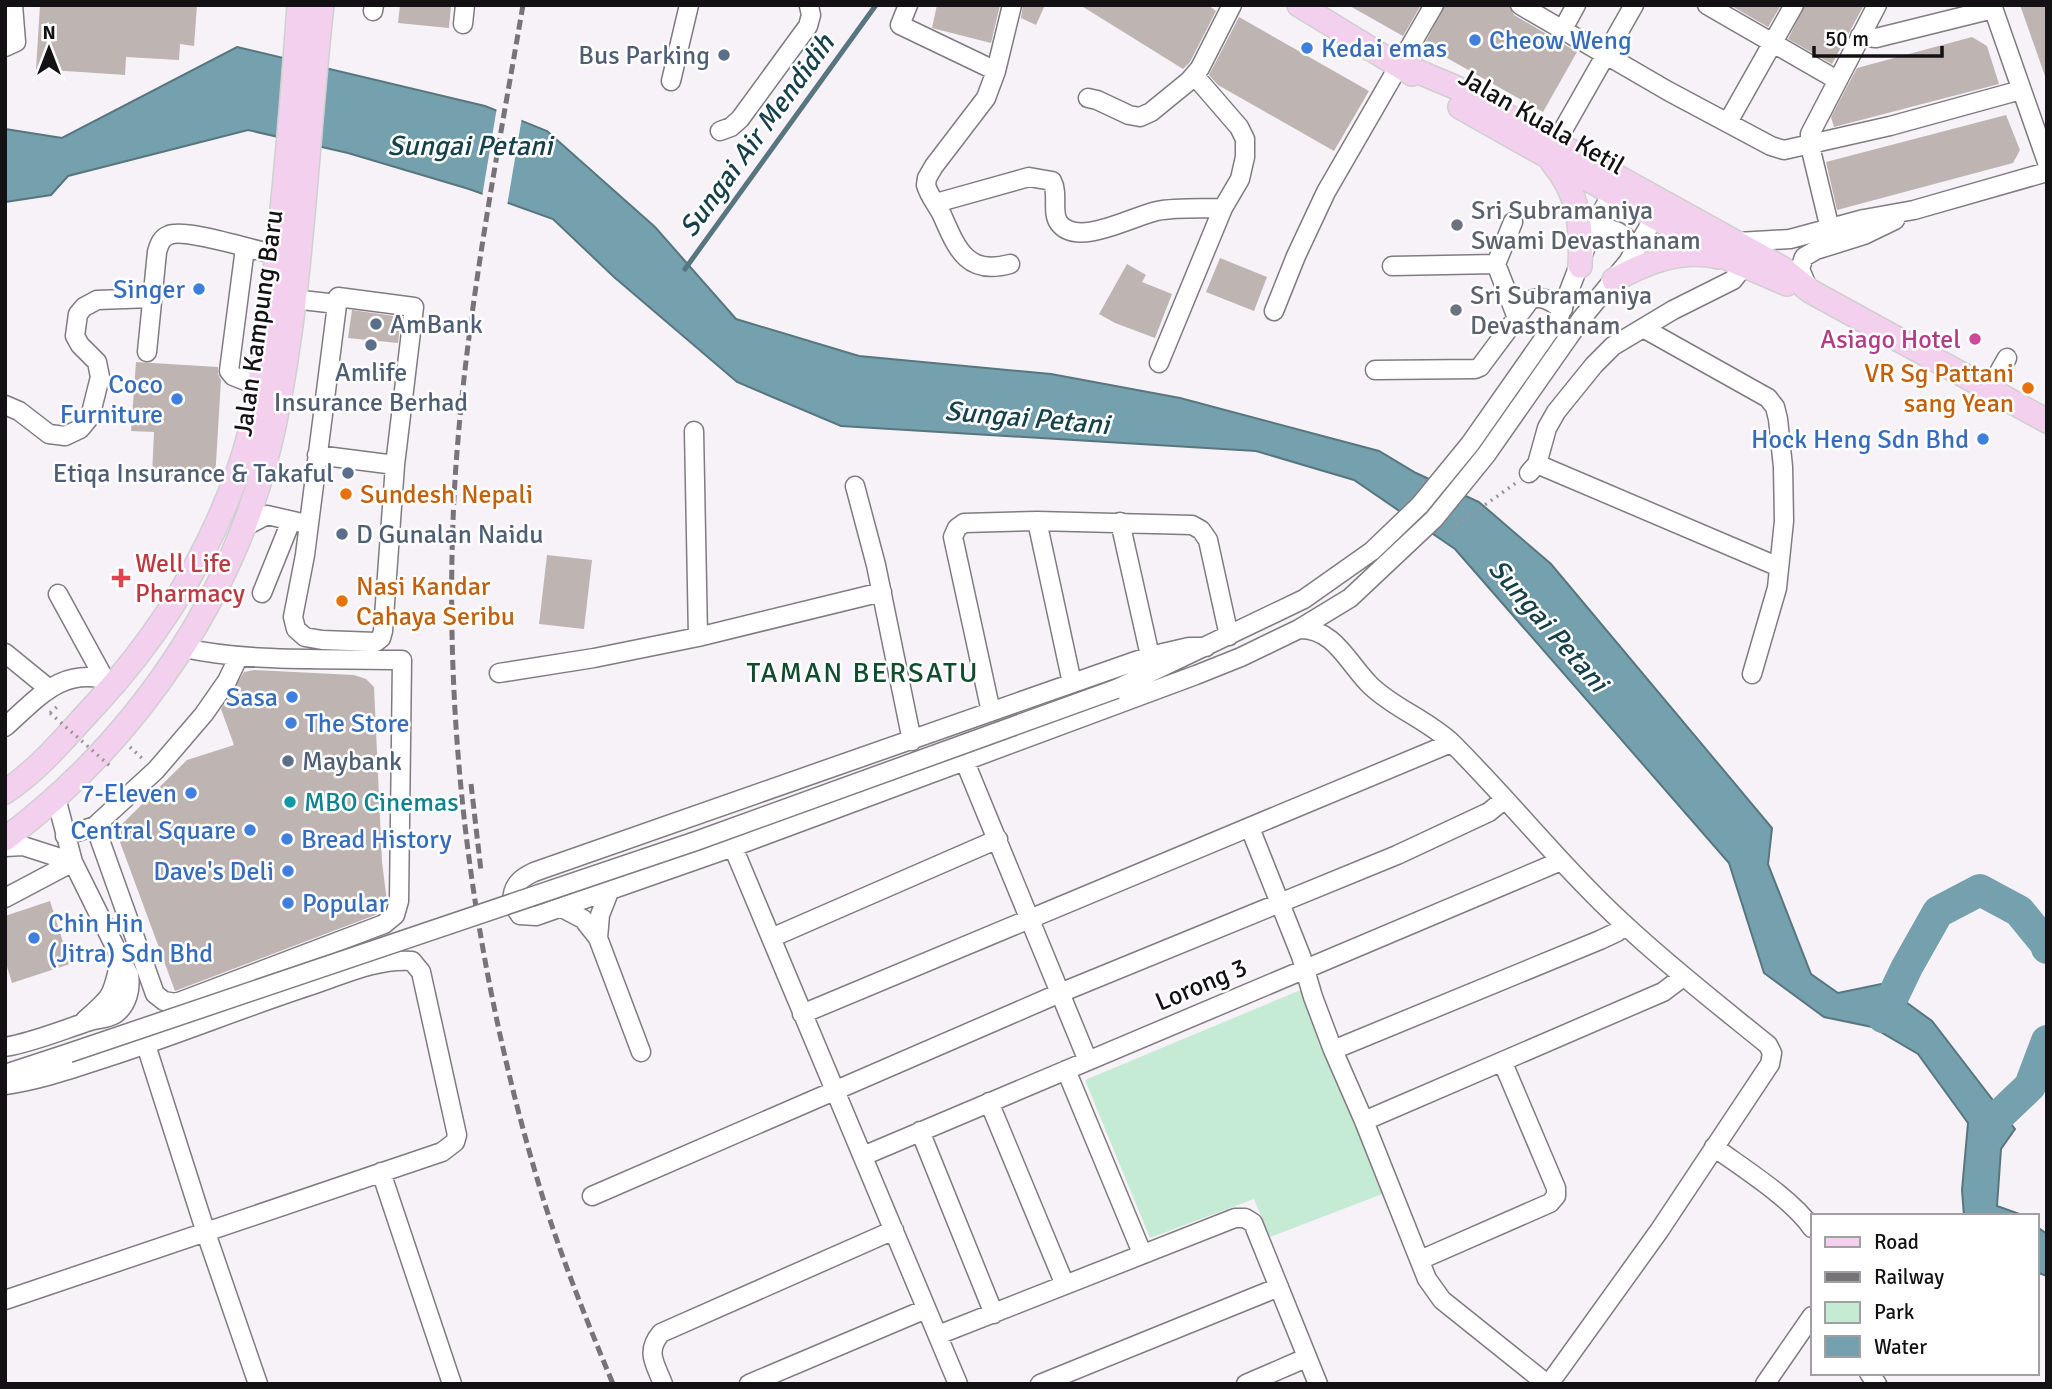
<svg xmlns="http://www.w3.org/2000/svg" width="2052" height="1389" font-family="Signika,sans-serif">
	<style>
		.green { fill: #c6ebd4 }
		.water { fill: #74a1ad; stroke: #57767f; stroke-width: 2 }
		.pier { fill: #f7f1f8 }
		.lines { fill: none; stroke-linecap: round; stroke-linejoin: round }
		.stream { stroke: #57767f; stroke-width: 5 }
		.river { stroke: #74a1ad; stroke-width: 32 }
		.building { fill: #beb4b2 }
		.minor-casing { stroke: #807b81; stroke-width: 21 }
		.major-casing { stroke: #d0cfd0; stroke-width: 26 }
		.path { stroke: #9b969c; stroke-width: 3.5; stroke-dasharray: 2 5; stroke-linecap: butt }
		.minor { stroke: #fff; stroke-width: 18 }
		.major { stroke: #f3d1ee; stroke-width: 23 }
		.rail { stroke: #777378; stroke-width: 5; stroke-dasharray: 10 5; stroke-linecap: butt }
		.minor-bridge-casing { stroke: #807b81; stroke-width: 21; stroke-linecap: butt }
		.path-bridge { stroke: #9b969c; stroke-width: 3.5; stroke-dasharray: 2 5; stroke-linecap: butt }
		.minor-bridge { stroke: #fff; stroke-width: 18 }
		.shop-dot { fill: #3f7fe0; stroke: #fff; stroke-width: 2.5 }
		.service-dot { fill: #5c6f8a; stroke: #fff; stroke-width: 2.5 }
		.worship-dot { fill: #6b7280; stroke: #fff; stroke-width: 2.5 }
		.hotel-dot { fill: #d1479c; stroke: #fff; stroke-width: 2.5 }
		.food-dot { fill: #e8710a; stroke: #fff; stroke-width: 2.5 }
		.health-dot { fill: #e0444e; stroke: #fff; stroke-width: 2.5 }
		.culture-dot { fill: #0f9aa8; stroke: #fff; stroke-width: 2.5 }
		.labels { text-anchor: middle; stroke-width: 5; stroke-linejoin: round; paint-order: stroke }
		.shop-label { font-size: 26px; fill: #366cbe; stroke: #fff; text-anchor: end }
		.service-label { font-size: 26px; fill: #4e5e75; stroke: #fff; text-anchor: start }
		.street-label { font-size: 26px; fill: #131114; stroke: #fff }
		.worship-label { font-size: 26px; fill: #5b616d; stroke: #fff; text-anchor: start }
		.hotel-label { font-size: 26px; fill: #b23c85; stroke: #fff; text-anchor: end }
		.food-label { font-size: 26px; fill: #c56008; stroke: #fff; text-anchor: start }
		.health-label { font-size: 26px; fill: #be3a42; stroke: #fff; text-anchor: start }
		.culture-label { font-size: 26px; fill: #0d838f; stroke: #fff; text-anchor: start }
		.water-label { font-size: 28px; font-style: italic; fill: #16404a; stroke: #fff }
		.neighbourhood-label { font-size: 28px; letter-spacing: 2px; fill: #104c2d; stroke: #fff }
	</style>
	<rect width="100%" height="100%" fill="#f7f1f8"/>
	<path class="green" d="M 1303,989 L 1385,1193 L 1270,1237 L 1254,1199 L 1150,1238 L 1085,1080 Z"/>
	<path class="water" d="M 237,47 L 485,106 L 547,131 L 655,227 L 736,319 L 859,356 L 1051,374 L 1180,398 L 1379,451 L 1416,473 L 1479,502 L 1551,564 L 1772,828 L 1768,864 L 1811,974 L 1838,993 L 1881,984 L 1932,1021 L 2015,1129 L 2001,1149 L 1997,1206 L 2025,1216 L 1964,1216 L 1962,1190 L 1968,1123 L 1918,1054 L 1872,1027 L 1824,1017 L 1764,973 L 1729,863 L 1455,549 L 1354,480 L 1256,451 L 841,426 L 737,382 L 614,277 L 553,219 L 469,189 L 348,153 L 248,130 L 68,176 L 51,195 L 5,202 L 5,129 L 62,138 Z
		M 2036,1226 L 2047,1234 L 2047,1276 L 2036,1272 Z"/>
	<path class="pier" d="M 497,107 L 522,117 L 507,206 L 482,197 Z"/>
	<g class="lines">
		<path class="stream" d="M 685,269 L 876,5"/>
		<path class="river" d="M 1883,1017 L 1907,967 L 1938,912 L 1980,890 L 2019,911 L 2046,944 L 2047,948
			M 1987,1127 L 2030,1086 L 2047,1041"/>
	</g>
	<path class="building" d="M 40,5 L 197,5 L 194,46 L 180,44 L 179,60 L 126,57 L 125,75 L 36,69 Z
		M 400,5 L 451,5 L 449,28 L 398,23 Z
		M 937,5 L 1000,5 L 991,43 L 932,28 Z
		M 1023,5 L 1045,5 L 1036,25 L 1021,18 Z
		M 1080,5 L 1208,5 L 1216,11 L 1190,62 L 1183,69 Z
		M 1348,5 L 1421,5 L 1403,36 Z
		M 1445,5 L 1509,5 L 1514,15 L 1577,52 L 1543,112 L 1424,45 Z
		M 1730,5 L 1781,5 L 1768,27 Z
		M 1805,5 L 1864,5 L 1832,64 L 1788,39 Z
		M 2020,5 L 2047,5 L 2047,76 L 2045,76 Z
		M 1239,17 L 1369,91 L 1334,151 L 1218,85 L 1209,75 Z
		M 1972,37 L 1987,46 L 1999,84 L 1834,127 L 1831,117 L 1857,68 Z
		M 2006,115 L 2020,150 L 2013,163 L 1837,210 L 1826,162 Z
		M 1220,258 L 1267,277 L 1254,311 L 1206,292 Z
		M 1127,264 L 1146,275 L 1142,282 L 1172,294 L 1155,338 L 1115,323 L 1099,314 Z
		M 352,310 L 401,317 L 398,343 L 348,338 Z
		M 136,362 L 218,367 L 218,374 L 221,380 L 215,479 L 152,475 L 154,432 L 131,431 Z
		M 547,555 L 592,560 L 584,629 L 539,624 Z
		M 254,670 L 354,675 L 366,679 L 374,687 L 382,862 L 387,902 L 385,908 L 378,914 L 175,991 L 117,834 L 120,826 L 187,760 L 234,745 L 221,709 L 244,672 Z
		M 50,901 L 70,964 L 12,983 L 5,960 L 5,916 Z"/>
	<g class="lines">
		<g class="minor-casing">
			<path id="minor" d="M 908,5 L 900,25 L 996,71
				M 1520,5 L 1668,91 L 1771,146 L 1784,150 L 1890,126 L 2021,90
				M 1707,5 L 1837,80
				M 1992,5 L 2047,162
				M 373,11 L 374,5
				M 463,24 L 465,5
				M 1563,29 L 1576,5
				M 1860,36 L 1876,38 L 1993,9
				M 5,47 L 16,42 L 13,5
				M 671,81 L 689,5
				M 1088,98 L 1097,100 L 1129,115 L 1140,117 L 1151,112 L 1189,81 L 1200,68 L 1232,5
				M 1728,122 L 1794,5
				M 720,131 L 731,127 L 740,119 L 808,26 L 811,15 L 809,6
				M 1551,151 L 1634,5
				M 936,203 L 1029,177 L 1052,181 C 1059,194 1051,212 1059,223 C 1077,248 1133,216 1157,211 C 1178,207 1202,209 1223,208
				M 1513,222 L 1496,264 L 1517,318
				M 1830,229 L 1810,146 L 1810,134 L 1877,5
				M 1592,231 C 1612,225 1627,232 1634,252
				M 1738,242 L 1790,239 L 1864,219 L 1914,210 L 2047,172
				M 245,248 L 229,371 L 233,376 L 259,386
				M 1010,264 C 967,276 957,249 942,215 C 937,205 929,196 926,185 L 927,178 L 934,166 L 986,98 L 996,71 L 1012,5
				M 1392,266 L 1496,264
				M 1808,288 L 1800,269 L 1804,257 L 1816,250 L 1864,235 L 1895,220
				M 338,297 L 414,307 L 395,465 L 383,631 L 381,638 L 376,642 L 322,640 L 305,637 L 296,629 L 293,617 L 305,555 Z
				M 293,299 L 337,304
				M 1274,311 L 1296,256 L 1326,192 L 1434,5
				M 1643,328 L 1768,398 L 1775,407 L 1778,419 L 1783,467 L 1784,521 L 1777,588 L 1752,674
				M 147,352 L 157,252 C 159,245 161,238 169,235 C 186,228 256,251 278,255
				M 1159,363 L 1223,208 L 1240,179 L 1245,157 L 1245,139 L 1239,127 L 1194,75
				M 1375,370 L 1475,369 L 1480,367 L 1530,300 C 1543,294 1552,303 1563,309
				M 1989,390 L 2007,358
				M 5,405 L 19,411 L 49,434 L 65,436 L 80,429 L 90,417 L 100,377 L 97,362 L 80,345 L 75,336 L 78,314 L 84,307 L 97,300 L 152,298
				M 694,431 L 698,637
				M 317,455 L 395,465
				M 1537,464 L 1779,567
				M 1529,473 L 1537,464 L 1547,428 L 1556,412 L 1594,365 L 1613,346 L 1673,310 L 1733,280 L 1743,267
				M 855,486 L 876,565 L 912,741
				M 1037,521 L 1072,683
				M 1120,522 L 1150,656
				M 244,527 L 267,515 L 302,523
				M 262,593 L 291,521
				M 58,594 L 104,678
				M 1299,629 C 1335,628 1348,664 1371,686 C 1395,709 1428,720 1453,744 C 1512,803 1564,869 1625,925 C 1671,968 1720,1006 1768,1045 L 1772,1053 L 1770,1064 L 1659,1231 L 1549,1384
				M 1206,647 L 1189,647 L 1150,656 L 534,872 C 519,879 512,886 512,903 L 520,915 L 536,916 L 733,847 L 1196,675 L 1241,657 L 1299,629 L 1350,598 L 1434,519 L 1486,455 L 1582,318 L 1628,262 L 1661,206
				M 5,653 L 48,688
				M 499,673 L 594,658 L 698,637 L 882,592
				M 1116,689 L 1304,599 L 1372,551 L 1420,505 L 1470,444 L 1559,317 L 1592,231 L 1617,183
				M 991,712 L 953,537 L 957,528 L 964,523 L 1037,521 L 1192,525 L 1201,530 L 1208,540 L 1229,636
				M 5,727 C 40,696 64,664 115,682
				M 965,762 L 1088,1061
				M 95,826 L 155,994 L 164,1001 L 176,1003 L 384,924 L 395,915 L 399,901 L 402,660 C 330,658 254,663 184,648
				M 1250,828 L 1301,956 L 1313,997 L 1333,1050 L 1364,1121 L 1427,1279 L 1442,1300 L 1547,1384
				M 65,836 L 95,826 L 156,770 L 204,714 L 227,681 L 239,656
				M 5,847 L 23,846 L 73,862
				M 733,847 L 958,1384
				M 5,898 L 73,862
				M 562,908 L 583,919 L 598,938 L 641,1052
				M 598,938 L 600,915 L 609,892
				M 771,938 L 998,839
				M 802,1014 L 1451,743
				M 85,1020 C 113,996 112,996 120,961
				M 146,1045 L 206,1233 L 258,1384
				M 5,1047 C 33,1042 57,1032 84,1023 C 93,1019 107,1019 115,1014 C 128,1005 131,988 129,975 L 73,862 L 56,798
				M 1333,1050 L 1600,940 L 1617,932 L 1624,924
				M 1066,1070 L 1142,1253
				M 5,1074 L 69,1053
				M 5,1085 C 41,1080 74,1068 108,1057 C 176,1035 242,1008 309,986 C 342,975 378,958 412,961 L 421,972 L 457,1135 L 455,1142 L 442,1152 L 5,1300
				M 989,1102 L 1065,1285
				M 1364,1121 L 1663,992 L 1683,977
				M 920,1131 L 994,1314
				M 1714,1147 C 1744,1169 1791,1198 1812,1228
				M 863,1156 L 1561,861
				M 381,1172 L 452,1384
				M 592,1196 L 1060,993 L 1397,855 L 1489,812 L 1505,799
				M 1420,1260 L 1550,1203 L 1556,1196 L 1556,1188 L 1503,1063
				M 938,1335 L 1235,1218 L 1245,1218 L 1253,1223 L 1318,1384
				M 1869,1373 L 1877,1384
				M 663,1384 C 655,1363 645,1352 661,1333 L 894,1230
				M 749,1384 L 926,1309
				M 1040,1384 L 1279,1287
				M 1246,1384 L 1306,1358
				M 1765,1384 L 1812,1316"/>
		</g>
		<g class="major-casing">
			<path id="major" d="M 1299,5 L 1412,74
				M 1400,64 L 1457,88 L 1782,268 L 1810,291 L 2047,421
				M 1460,107 L 1729,259 L 1787,284
				M 1552,162 C 1579,194 1582,225 1580,266
				M 1614,280 C 1647,262 1681,248 1719,257
				M 5,792 C 41,768 67,735 96,704 C 160,635 209,555 240,466 C 257,416 263,362 270,311 C 284,209 292,107 299,5
				M 5,839 C 139,739 239,590 274,426 C 303,288 306,145 322,5"/>
		</g>
		<path class="path" d="M 1445,533 L 1516,483
			M 50,713 L 59,705
			M 130,747 L 145,761"/>
		<use href="#minor" class="minor"/>
		<use href="#major" class="major"/>
		<path class="rail" d="M 523,5 C 496,163 465,321 455,480 C 441,717 471,958 539,1185 C 559,1252 586,1319 613,1384
			M 471,784 L 481,871"/>
		<g class="minor-bridge-casing">
			<path id="minor-bridge" d="M 69,1053 L 696,841 L 1116,689"/>
		</g>
		<path class="path-bridge" d="M 50,713 L 110,766"/>
		<use href="#minor-bridge" class="minor-bridge"/>
	</g>
	<g class="shop-dot">
		<circle cx="1475" cy="40" r="7"/>
		<circle cx="1307" cy="48" r="7"/>
		<circle cx="199" cy="289" r="7"/>
		<circle cx="177" cy="399" r="7"/>
		<circle cx="1983" cy="439" r="7"/>
		<circle cx="292" cy="697" r="7"/>
		<circle cx="291" cy="723" r="7"/>
		<circle cx="191" cy="793" r="7"/>
		<circle cx="250" cy="830" r="7"/>
		<circle cx="287" cy="839" r="7"/>
		<circle cx="288" cy="871" r="7"/>
		<circle cx="288" cy="903" r="7"/>
		<circle cx="34" cy="938" r="7"/>
	</g>
	<g class="service-dot">
		<circle cx="724" cy="55" r="7"/>
		<circle cx="376" cy="324" r="7"/>
		<circle cx="371" cy="345" r="7"/>
		<circle cx="348" cy="473" r="7"/>
		<circle cx="342" cy="534" r="7"/>
		<circle cx="288" cy="761" r="7"/>
	</g>
	<g class="worship-dot">
		<circle cx="1457" cy="225" r="7"/>
		<circle cx="1456" cy="310" r="7"/>
	</g>
	<circle class="hotel-dot" cx="1975" cy="339" r="7"/>
	<g class="food-dot">
		<circle cx="2028" cy="388" r="7"/>
		<circle cx="346" cy="494" r="7"/>
		<circle cx="342" cy="601" r="7"/>
	</g>
	<path class="health-dot" d="M117.5 567.5h7v7h7v7h-7v7h-7v-7h-7v-7h7z"/>
	<circle class="culture-dot" cx="290" cy="802" r="7"/>
	<g class="labels">
		<g class="shop-label">
			<text x="1489" y="49" text-anchor="start">Cheow Weng</text>
			<text x="1321" y="57" text-anchor="start">Kedai emas</text>
			<text x="185" y="298">Singer</text>
			<text x="163" y="393">Coco<tspan x="163" dy="30">Furniture</tspan></text>
			<text x="1969" y="448">Hock Heng Sdn Bhd</text>
			<text x="278" y="706">Sasa</text>
			<text x="305" y="732" text-anchor="start">The Store</text>
			<text x="177" y="802">7-Eleven</text>
			<text x="236" y="839">Central Square</text>
			<text x="301" y="848" text-anchor="start">Bread History</text>
			<text x="274" y="880">Dave's Deli</text>
			<text x="302" y="912" text-anchor="start">Popular</text>
			<text x="48" y="932" text-anchor="start">Chin Hin<tspan x="48" dy="30">(Jitra) Sdn Bhd</tspan></text>
		</g>
		<g class="service-label">
			<text x="710" y="64" text-anchor="end">Bus Parking</text>
			<text x="390" y="333">AmBank</text>
			<text x="371" y="381" text-anchor="middle">Amlife<tspan x="371" dy="30">Insurance Berhad</tspan></text>
			<text x="334" y="482" text-anchor="end">Etiqa Insurance &amp; Takaful</text>
			<text x="356" y="543">D Gunalan Naidu</text>
			<text x="302" y="770">Maybank</text>
		</g>
		<g class="street-label">
			<text transform="translate(1542 121) rotate(30)" y="9">Jalan Kuala Ketil</text>
			<text transform="translate(258 323) rotate(-82)" y="9">Jalan Kampung Baru</text>
			<text transform="translate(1201 984) rotate(-23)" y="9">Lorong 3</text>
		</g>
		<g class="worship-label">
			<text x="1471" y="219">Sri Subramaniya<tspan x="1471" dy="30">Swami Devasthanam</tspan></text>
			<text x="1470" y="304">Sri Subramaniya<tspan x="1470" dy="30">Devasthanam</tspan></text>
		</g>
		<g class="hotel-label">
			<text x="1961" y="348">Asiago Hotel</text>
		</g>
		<g class="food-label">
			<text x="2014" y="382" text-anchor="end">VR Sg Pattani<tspan x="2014" dy="30">sang Yean</tspan></text>
			<text x="360" y="503">Sundesh Nepali</text>
			<text x="356" y="595">Nasi Kandar<tspan x="356" dy="30">Cahaya Seribu</tspan></text>
		</g>
		<g class="health-label">
			<text x="135" y="572">Well Life<tspan x="135" dy="30">Pharmacy</tspan></text>
		</g>
		<g class="culture-label">
			<text x="304" y="811">MBO Cinemas</text>
		</g>
		<g class="water-label">
			<text transform="translate(756 135) rotate(-54)" y="10">Sungai Air Mendidih</text>
			<text x="470" y="155">Sungai Petani</text>
			<text transform="translate(1027 417) rotate(5)" y="10">Sungai Petani</text>
			<text transform="translate(1549 625) rotate(49)" y="10">Sungai Petani</text>
		</g>
		<g class="neighbourhood-label">
			<text x="863" y="682">TAMAN BERSATU</text>
		</g>
	</g>
	<rect width="2052" height="1389" fill="none" stroke="#131114" stroke-width="14"/>
	<rect x="1811" y="1214" width="228" height="161" fill="#ffffff" stroke="#a1a0a1" stroke-width="2"/>
	<rect x="1825" y="1237" width="35" height="10" fill="#f3d1ee" stroke="#a1a0a1" stroke-width="2"/>
	<text x="1874" y="1249" font-size="21" fill="#131114">Road</text>
	<rect x="1825" y="1272" width="35" height="10" fill="#777378" stroke="#a1a0a1" stroke-width="2"/>
	<text x="1874" y="1284" font-size="21" fill="#131114">Railway</text>
	<rect x="1825" y="1302" width="35" height="21" fill="#c6ebd4" stroke="#a1a0a1" stroke-width="2"/>
	<text x="1874" y="1319" font-size="21" fill="#131114">Park</text>
	<rect x="1825" y="1336" width="35" height="21" fill="#74a1ad" stroke="#a1a0a1" stroke-width="2"/>
	<text x="1874" y="1354" font-size="21" fill="#131114">Water</text>
	<g transform="translate(49 49)" stroke="#ffffff" stroke-width="5" paint-order="stroke">
	<path d="M0-5L12 26L0 18L-12 26Z" fill="#131114"/>
	<text y="-10" font-size="19" font-weight="bold" text-anchor="middle" fill="#131114">N</text>
	</g>
	<path d="M1814 46v10h128v-10" fill="none" stroke="#131114" stroke-width="3.5"/>
	<text x="1825" y="46" font-size="21" fill="#131114" stroke="#ffffff" stroke-width="5" paint-order="stroke">50 m</text>
</svg>
